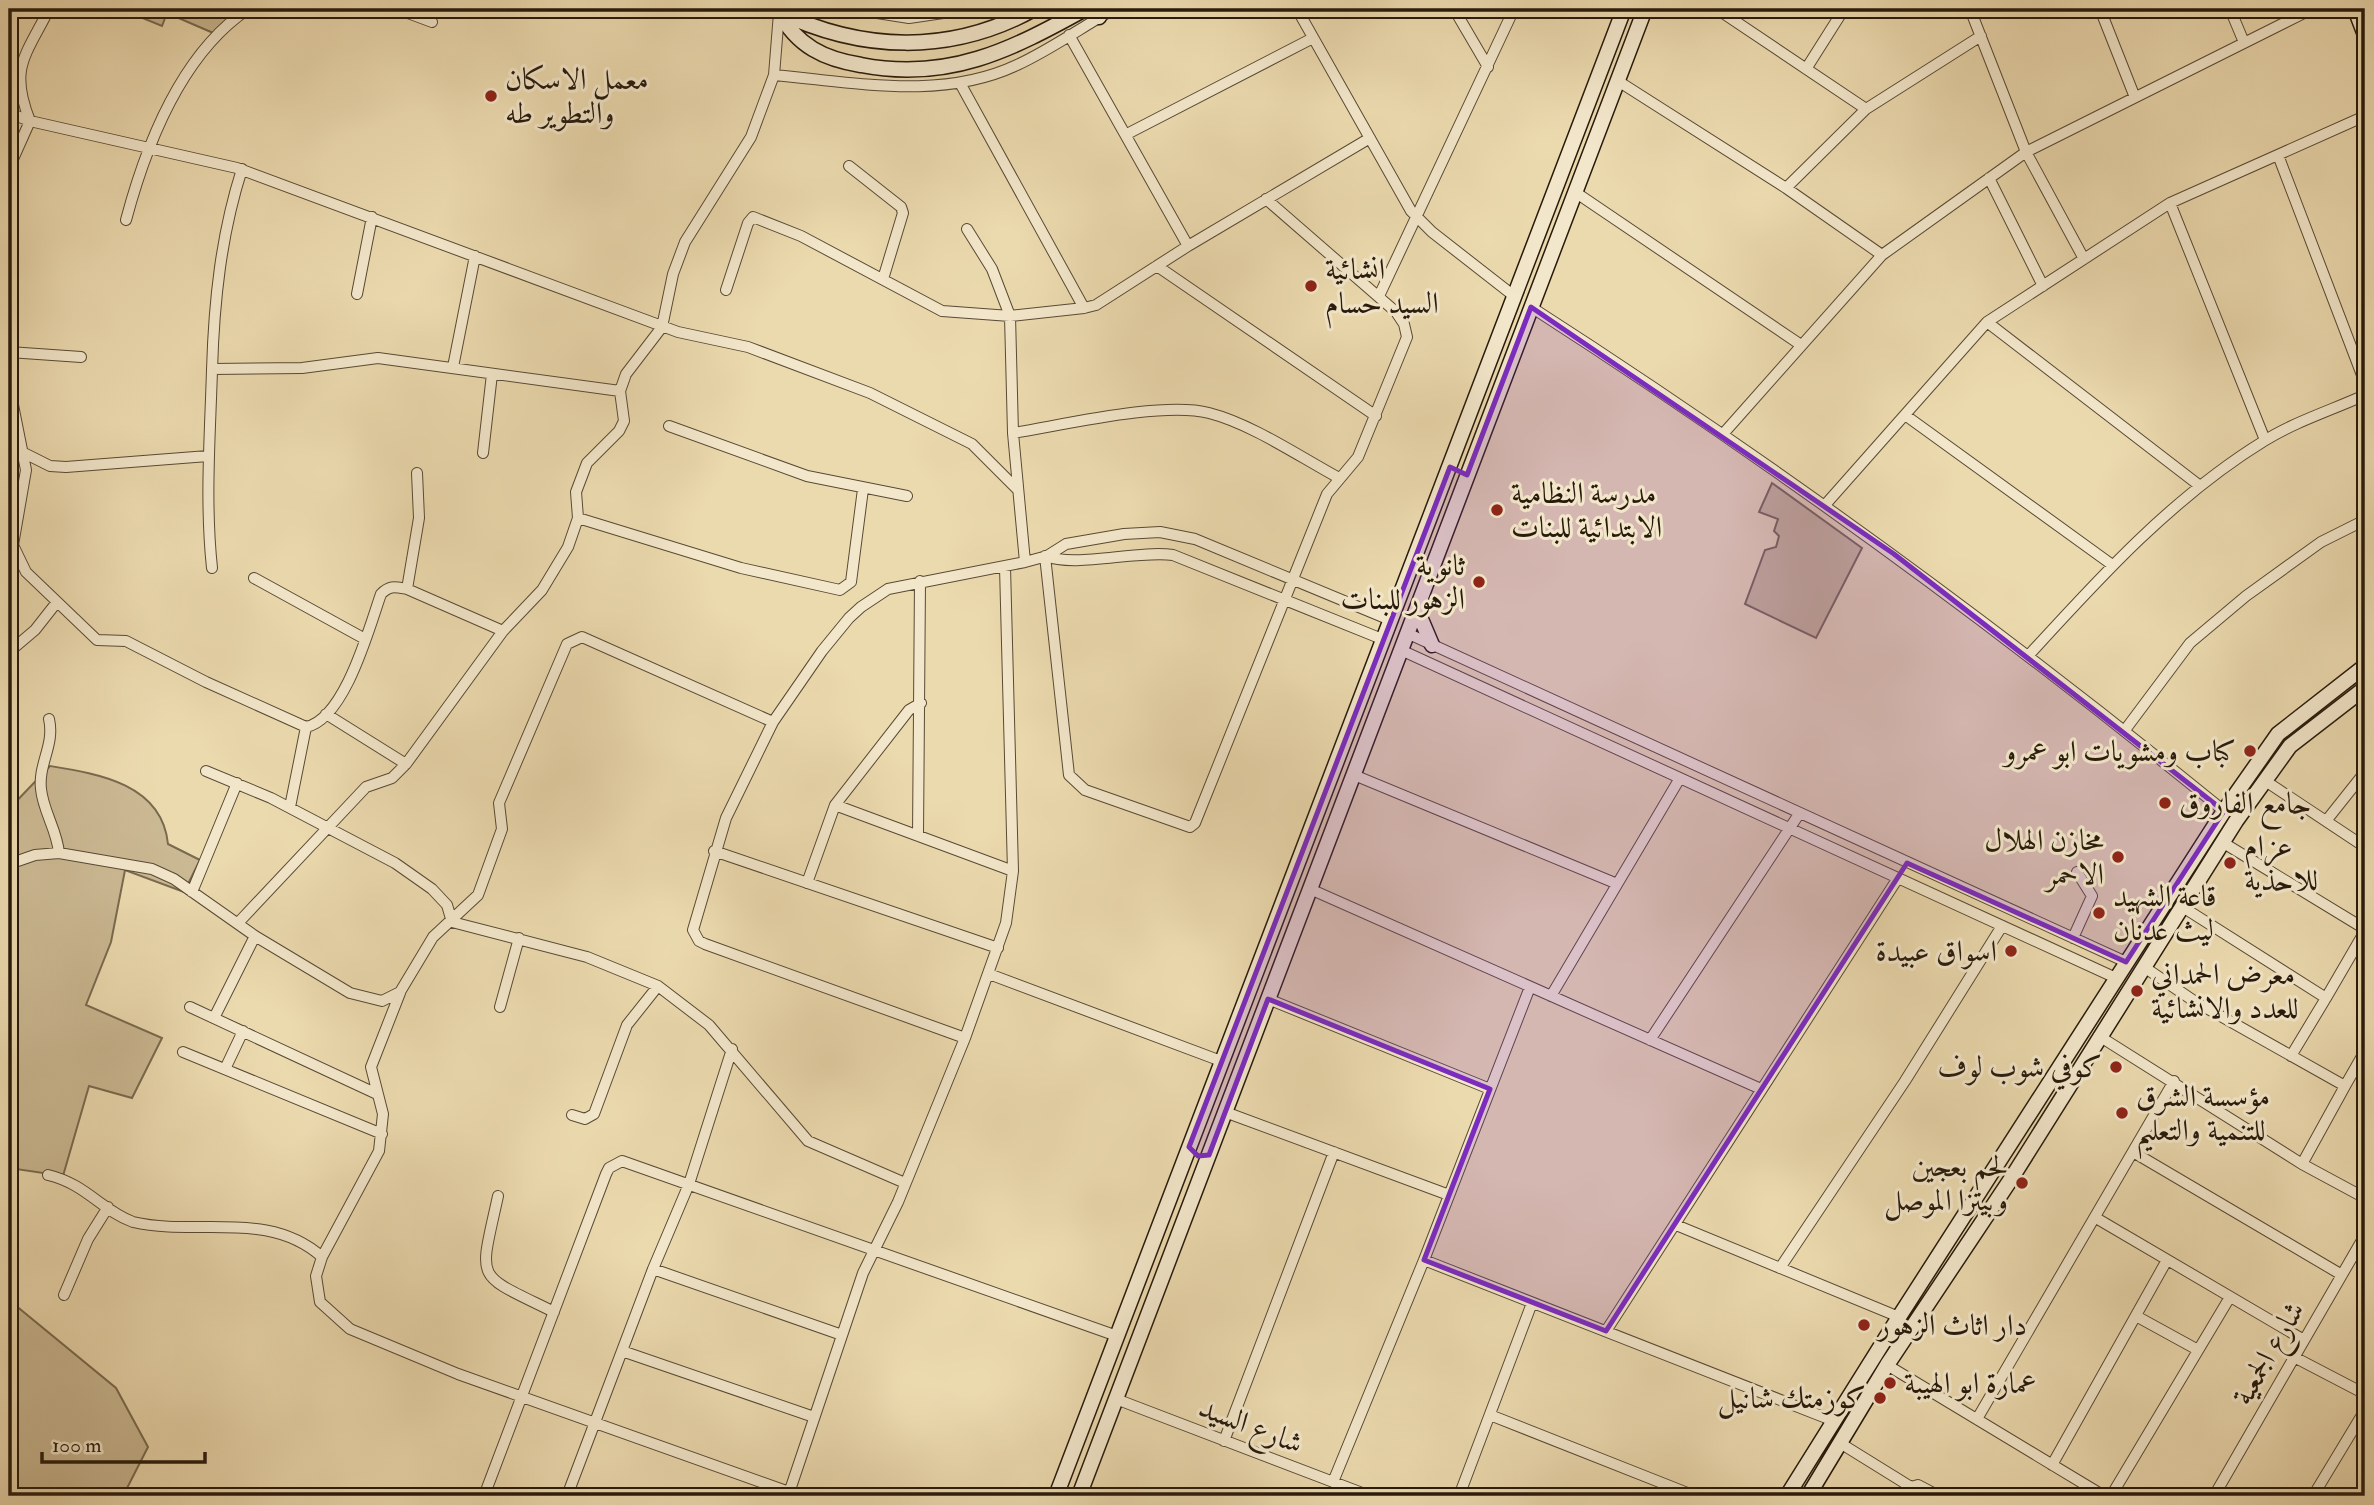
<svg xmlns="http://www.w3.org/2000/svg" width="2374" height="1505" font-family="'IM FELL Double Pica',Amiri,serif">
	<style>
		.green { fill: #cbb993; stroke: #796a4f; stroke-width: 2 }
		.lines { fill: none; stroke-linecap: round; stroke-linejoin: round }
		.street-casing { stroke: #584a34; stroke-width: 12 }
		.secondary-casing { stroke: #271a0b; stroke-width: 17 }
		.street { stroke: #f3e7cb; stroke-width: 10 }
		.secondary { stroke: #f3e7cb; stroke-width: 14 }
		.marked { fill: #7b2cbf; fill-opacity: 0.2; stroke: #7b2cbf; stroke-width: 5; stroke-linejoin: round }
		.poi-dot { fill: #8f2418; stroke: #f3e7cb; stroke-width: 2.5 }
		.labels { text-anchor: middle; stroke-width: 6; stroke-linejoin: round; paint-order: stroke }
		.poi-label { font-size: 30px; fill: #271a0b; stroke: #f3e7cb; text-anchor: start }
		.street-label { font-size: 30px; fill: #271a0b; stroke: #f3e7cb }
	</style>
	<rect width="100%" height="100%" fill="#ecdaaf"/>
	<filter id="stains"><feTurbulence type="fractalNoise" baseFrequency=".00286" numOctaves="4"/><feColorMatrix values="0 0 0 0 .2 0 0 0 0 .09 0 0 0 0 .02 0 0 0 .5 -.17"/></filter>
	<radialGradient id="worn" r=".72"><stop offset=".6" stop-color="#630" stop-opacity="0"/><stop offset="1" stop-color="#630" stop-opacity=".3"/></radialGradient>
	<path class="green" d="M 137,9 L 230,9 L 236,23 L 218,35 L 167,13 L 162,26 L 135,15 Z
		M 1772,483 L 1862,548 L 1816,638 L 1745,604 L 1765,550 L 1776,547 L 1779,536 L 1774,531 L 1778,519 L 1759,512 Z
		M 50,766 C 99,774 162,784 168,844 L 200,860 L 184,892 L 125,870 L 111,942 L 86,1005 L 162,1038 L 132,1098 L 89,1086 L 63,1176 L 9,1168 L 9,809 Z
		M 9,1300 L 116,1388 L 148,1447 L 123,1496 L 9,1496 Z"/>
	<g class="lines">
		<g class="street-casing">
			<path id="street" d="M 397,9 L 432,22
				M 852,9 L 909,18 L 970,9
				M 1297,9 L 1411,211 L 1432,232 L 1514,296
				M 1454,9 L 1488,67
				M 1717,9 L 1866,109
				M 1970,9 L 2026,152 L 2084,259
				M 2100,9 L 2134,95
				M 2230,9 L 2243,40
				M 1069,35 L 1188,246
				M 1806,69 L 1844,9
				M 774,75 C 854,82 941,101 1017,65 C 1050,50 1082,27 1114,9
				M 1618,81 L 1786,188 L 1882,255
				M 960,83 L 1084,308
				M 9,113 L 30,121 L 237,168 L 678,332 L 748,347 L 870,393 L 972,444 L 1017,489
				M 1127,134 L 1313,38
				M 2278,155 L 2365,383
				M 849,166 L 901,207 L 903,213 L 883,279
				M 9,168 L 30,121 C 9,68 25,57 49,9
				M 1989,178 L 2043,286
				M 1786,188 L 1866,109 L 1981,36
				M 1575,192 L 1801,345
				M 2170,203 L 2265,440
				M 126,220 C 146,145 181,54 248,9
				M 967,229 L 992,269 L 1010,316 L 1013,433 L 1025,562
				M 1157,266 L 1376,416
				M 726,290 L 748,223 L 753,217 L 801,236 L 942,311 L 1010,316 L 1084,308 L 1096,305 L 1188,246 L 1370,138
				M 357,294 L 372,217
				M 1379,296 L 1514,9
				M 1531,307 C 1772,462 2002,630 2224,811
				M 1987,322 L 2200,486
				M 9,352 L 81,357
				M 453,367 L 475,256
				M 212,369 L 302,368 L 378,358 L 620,391
				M 9,385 L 26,470 L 13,545 L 26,572 L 97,640 L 126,641 L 206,682 L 306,727 C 345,719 369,628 381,594 C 390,585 395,587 407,589 L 503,631
				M 1905,415 L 2111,564
				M 669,426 L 807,476 L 907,496
				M 1013,433 C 1063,425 1163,401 1209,413 C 1252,424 1300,457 1339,478
				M 1723,434 L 1882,255 L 2026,152 L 2312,9
				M 24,453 L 50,466 L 66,467 L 208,456
				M 483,453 L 492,374
				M 1825,505 L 1987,322 L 2170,203 L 2365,116
				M 578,518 L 741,568 L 840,590 L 851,582 L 863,489
				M 1045,556 L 1069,775 L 1085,790 L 1190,827 L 1195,823 L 1327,494 L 1358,457 L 1407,337 L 1404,324 L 1396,312 L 1266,199
				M 1047,556 C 1073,568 1138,550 1173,555 L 1382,639
				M 212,568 C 205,502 210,437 212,370 C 214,301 221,235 242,169
				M 254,578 L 365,639
				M 407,589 L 419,518 L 417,473
				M 1409,634 L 2126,962
				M 1403,651 L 2116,978
				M 9,652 L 35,630 L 57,602
				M 2029,655 C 2100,577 2173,497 2264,441 C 2294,422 2332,410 2365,395
				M 326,714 L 406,764
				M 49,719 C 55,745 38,764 41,789 C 43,811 57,830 59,853
				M 2125,730 L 2190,643 L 2246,596 L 2321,542 L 2365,520
				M 206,771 L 271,798 L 395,863 L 432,889 L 447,905 L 452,922
				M 1354,775 L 1615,883
				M 2267,782 L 2365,847
				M 835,805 L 1013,871
				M 290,807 L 306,727
				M 2326,821 L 2365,772
				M 918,836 L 920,581
				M 2222,842 L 2365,929
				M 714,851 L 998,948
				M 9,864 L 35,855 L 59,853 L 152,869 L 174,879 L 255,936 L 350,993 L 382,1001 L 400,992 L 433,937 L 478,895 L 502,829 L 499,803 L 567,644 L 582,637 L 773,722
				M 807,883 L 835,805 L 909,710 L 921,703
				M 1310,889 L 1761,1089
				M 192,892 L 237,783
				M 2181,906 L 2326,998 L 2365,931
				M 452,922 L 587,957 L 658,986 L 709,1025 L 808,1141 L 905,1183
				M 238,923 L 366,787 L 392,778 L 406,764 L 503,631 L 542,590 L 568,547 L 578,518 L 576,492 L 587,463 L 619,431 L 624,421 L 620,391 L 626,374 L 662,327 L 673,274 L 685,242 L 751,137 L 774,75 L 779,13
				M 2073,938 L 2092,896 L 2077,872
				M 2144,967 L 2194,1001 L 2345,1086 L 2302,1164
				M 989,974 L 1221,1061
				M 400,993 L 371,1067 L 383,1114 L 379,1151 L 322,1257 L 316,1276 L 320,1302 L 350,1329 L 458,1374 L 789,1492
				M 1551,996 L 1680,778
				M 1268,999 L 1490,1089
				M 190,1007 L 377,1094
				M 500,1007 L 519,938
				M 214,1018 L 255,936
				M 2099,1036 L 2302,1164 L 2365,1198
				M 965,1038 L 705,944 L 699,941 L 693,930 L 726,818 L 773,722 L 822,651 L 849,618 L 861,607 L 888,589 L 1025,562 L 1047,556 L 1066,544 L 1124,534 L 1160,532 L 1195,539 L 1390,620
				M 1650,1040 L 1799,814
				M 183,1052 L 382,1134
				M 2291,1056 L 2326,998
				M 225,1069 L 243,1031
				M 2345,1086 L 2365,1051
				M 1225,1112 L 1449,1195
				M 572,1115 L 585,1119 L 594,1114 L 627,1025 L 658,986
				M 2133,1152 L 2342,1275
				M 48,1175 C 86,1184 101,1210 133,1222 C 197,1237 268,1209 322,1257
				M 498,1196 C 479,1284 473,1272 554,1312
				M 2096,1218 L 2304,1340
				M 1676,1225 L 1899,1317
				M 1424,1260 L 1530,987
				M 1780,1268 L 1905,1081 L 2002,926
				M 653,1269 L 842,1335
				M 64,1295 L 88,1239 L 108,1207
				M 2136,1316 L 2198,1350
				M 1606,1331 L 1898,878
				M 622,1351 L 814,1417
				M 2294,1357 L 2365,1394
				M 1887,1365 L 2104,1496
				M 1116,1399 L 1370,1496
				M 1490,1415 L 1695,1496
				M 1977,1419 L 2174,1081
				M 1224,1441 L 1334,1152
				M 1840,1443 L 1911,1487
				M 2052,1465 L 2167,1260
				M 1333,1482 L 1424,1260 L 1834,1421
				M 484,1496 L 606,1174 L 609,1168 L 622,1161 L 1117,1336
				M 567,1496 L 653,1269 L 689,1184 L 732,1049
				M 788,1496 L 863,1273 L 898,1202 L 965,1038 L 1006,923 L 1013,871 L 1005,567
				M 1459,1496 L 1532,1303
				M 1905,1496 L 1911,1487 L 1918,1485 L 1939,1496
				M 2111,1496 L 2230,1297
				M 2214,1496 L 2365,1235
				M 2313,1496 L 2365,1410"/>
		</g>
		<g class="secondary-casing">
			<path id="secondary" d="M 1094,9 L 1099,17
				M 2355,9 L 2365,35
				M 777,11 C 861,52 951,55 1034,9
				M 779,12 C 797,46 824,59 861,65 C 948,82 1011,50 1085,9
				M 1418,612 L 1432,645
				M 1056,1496 L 1624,9
				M 1079,1496 L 1645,9
				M 1787,1496 L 1899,1317 L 2224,811 L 2278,734 L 2365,666
				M 1808,1496 L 1887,1365 L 2011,1179 L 2236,821 L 2290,746 L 2365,688"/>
		</g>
		<use href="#street" class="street"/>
		<use href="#secondary" class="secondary"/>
	</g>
	<path class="marked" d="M 1531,307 L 1894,554 L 2224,811 L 2126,962 L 1907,863 L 1606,1331 L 1424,1260 L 1490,1089 L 1268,999 L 1209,1155 L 1198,1156 L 1189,1147 L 1450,467 L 1467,475 Z"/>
	<g class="poi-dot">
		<circle cx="491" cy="96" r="7"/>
		<circle cx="1311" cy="286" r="7"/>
		<circle cx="1497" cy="510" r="7"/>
		<circle cx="1479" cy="582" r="7"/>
		<circle cx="2250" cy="751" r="7"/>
		<circle cx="2165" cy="803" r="7"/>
		<circle cx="2118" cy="857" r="7"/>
		<circle cx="2230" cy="863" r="7"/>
		<circle cx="2099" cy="913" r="7"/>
		<circle cx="2011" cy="951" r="7"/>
		<circle cx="2137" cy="991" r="7"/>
		<circle cx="2116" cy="1067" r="7"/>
		<circle cx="2122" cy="1113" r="7"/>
		<circle cx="2022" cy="1183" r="7"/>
		<circle cx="1864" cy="1325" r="7"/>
		<circle cx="1890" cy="1383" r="7"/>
		<circle cx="1880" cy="1398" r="7"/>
	</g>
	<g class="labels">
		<g class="poi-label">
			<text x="505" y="89">معمل الاسكان<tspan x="505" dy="34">والتطوير طه</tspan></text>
			<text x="1325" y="279">انشائية<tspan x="1325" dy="34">السيد حسام</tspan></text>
			<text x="1511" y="503">مدرسة النظامية<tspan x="1511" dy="34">الابتدائية للبنات</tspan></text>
			<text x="1465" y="575" text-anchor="end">ثانوية<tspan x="1465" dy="34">الزهور للبنات</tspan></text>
			<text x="2236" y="761" text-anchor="end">كباب ومشويات ابو عمرو</text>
			<text x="2179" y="813">جامع الفاروق</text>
			<text x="2104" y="850" text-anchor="end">مخازن الهلال<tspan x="2104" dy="34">الاحمر</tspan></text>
			<text x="2244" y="856">عزام<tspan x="2244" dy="34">للاحذية</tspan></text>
			<text x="2113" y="906">قاعة الشهيد<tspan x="2113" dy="34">ليث عدنان</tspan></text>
			<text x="1997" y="961" text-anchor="end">اسواق عبيدة</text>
			<text x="2151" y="984">معرض الحمداني<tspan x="2151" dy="34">للعدد والانشائية</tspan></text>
			<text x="2102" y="1077" text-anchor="end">كوفي شوب لوف</text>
			<text x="2136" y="1106">مؤسسة الشرق<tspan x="2136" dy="34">للتنمية والتعليم</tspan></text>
			<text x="2008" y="1176" text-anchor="end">لحم بعجين<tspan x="2008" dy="34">وبيتزا الموصل</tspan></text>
			<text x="1878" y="1335">دار اثاث الزهور</text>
			<text x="1904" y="1393">عمارة ابو الهيبة</text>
			<text x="1866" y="1408" text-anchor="end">كوزمتك شانيل</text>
		</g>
		<g class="street-label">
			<text transform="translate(2268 1353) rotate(-60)" y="10">شارع الجمعية</text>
			<text transform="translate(1251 1425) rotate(21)" y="10">شارع السيد</text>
		</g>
	</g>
	<rect width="2374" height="1505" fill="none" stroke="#ecdaaf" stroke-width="35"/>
	<rect x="10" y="10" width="2353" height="1484" fill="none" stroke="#271a0b" stroke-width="3.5"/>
	<rect x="18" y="18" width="2339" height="1470" fill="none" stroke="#271a0b" stroke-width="2"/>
	<path d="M42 1452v10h163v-10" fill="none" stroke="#271a0b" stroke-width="3.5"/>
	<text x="52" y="1452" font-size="21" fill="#271a0b" stroke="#f3e7cb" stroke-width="5" paint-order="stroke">100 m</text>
	<rect width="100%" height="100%" filter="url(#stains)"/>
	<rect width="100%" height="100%" fill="url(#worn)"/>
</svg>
